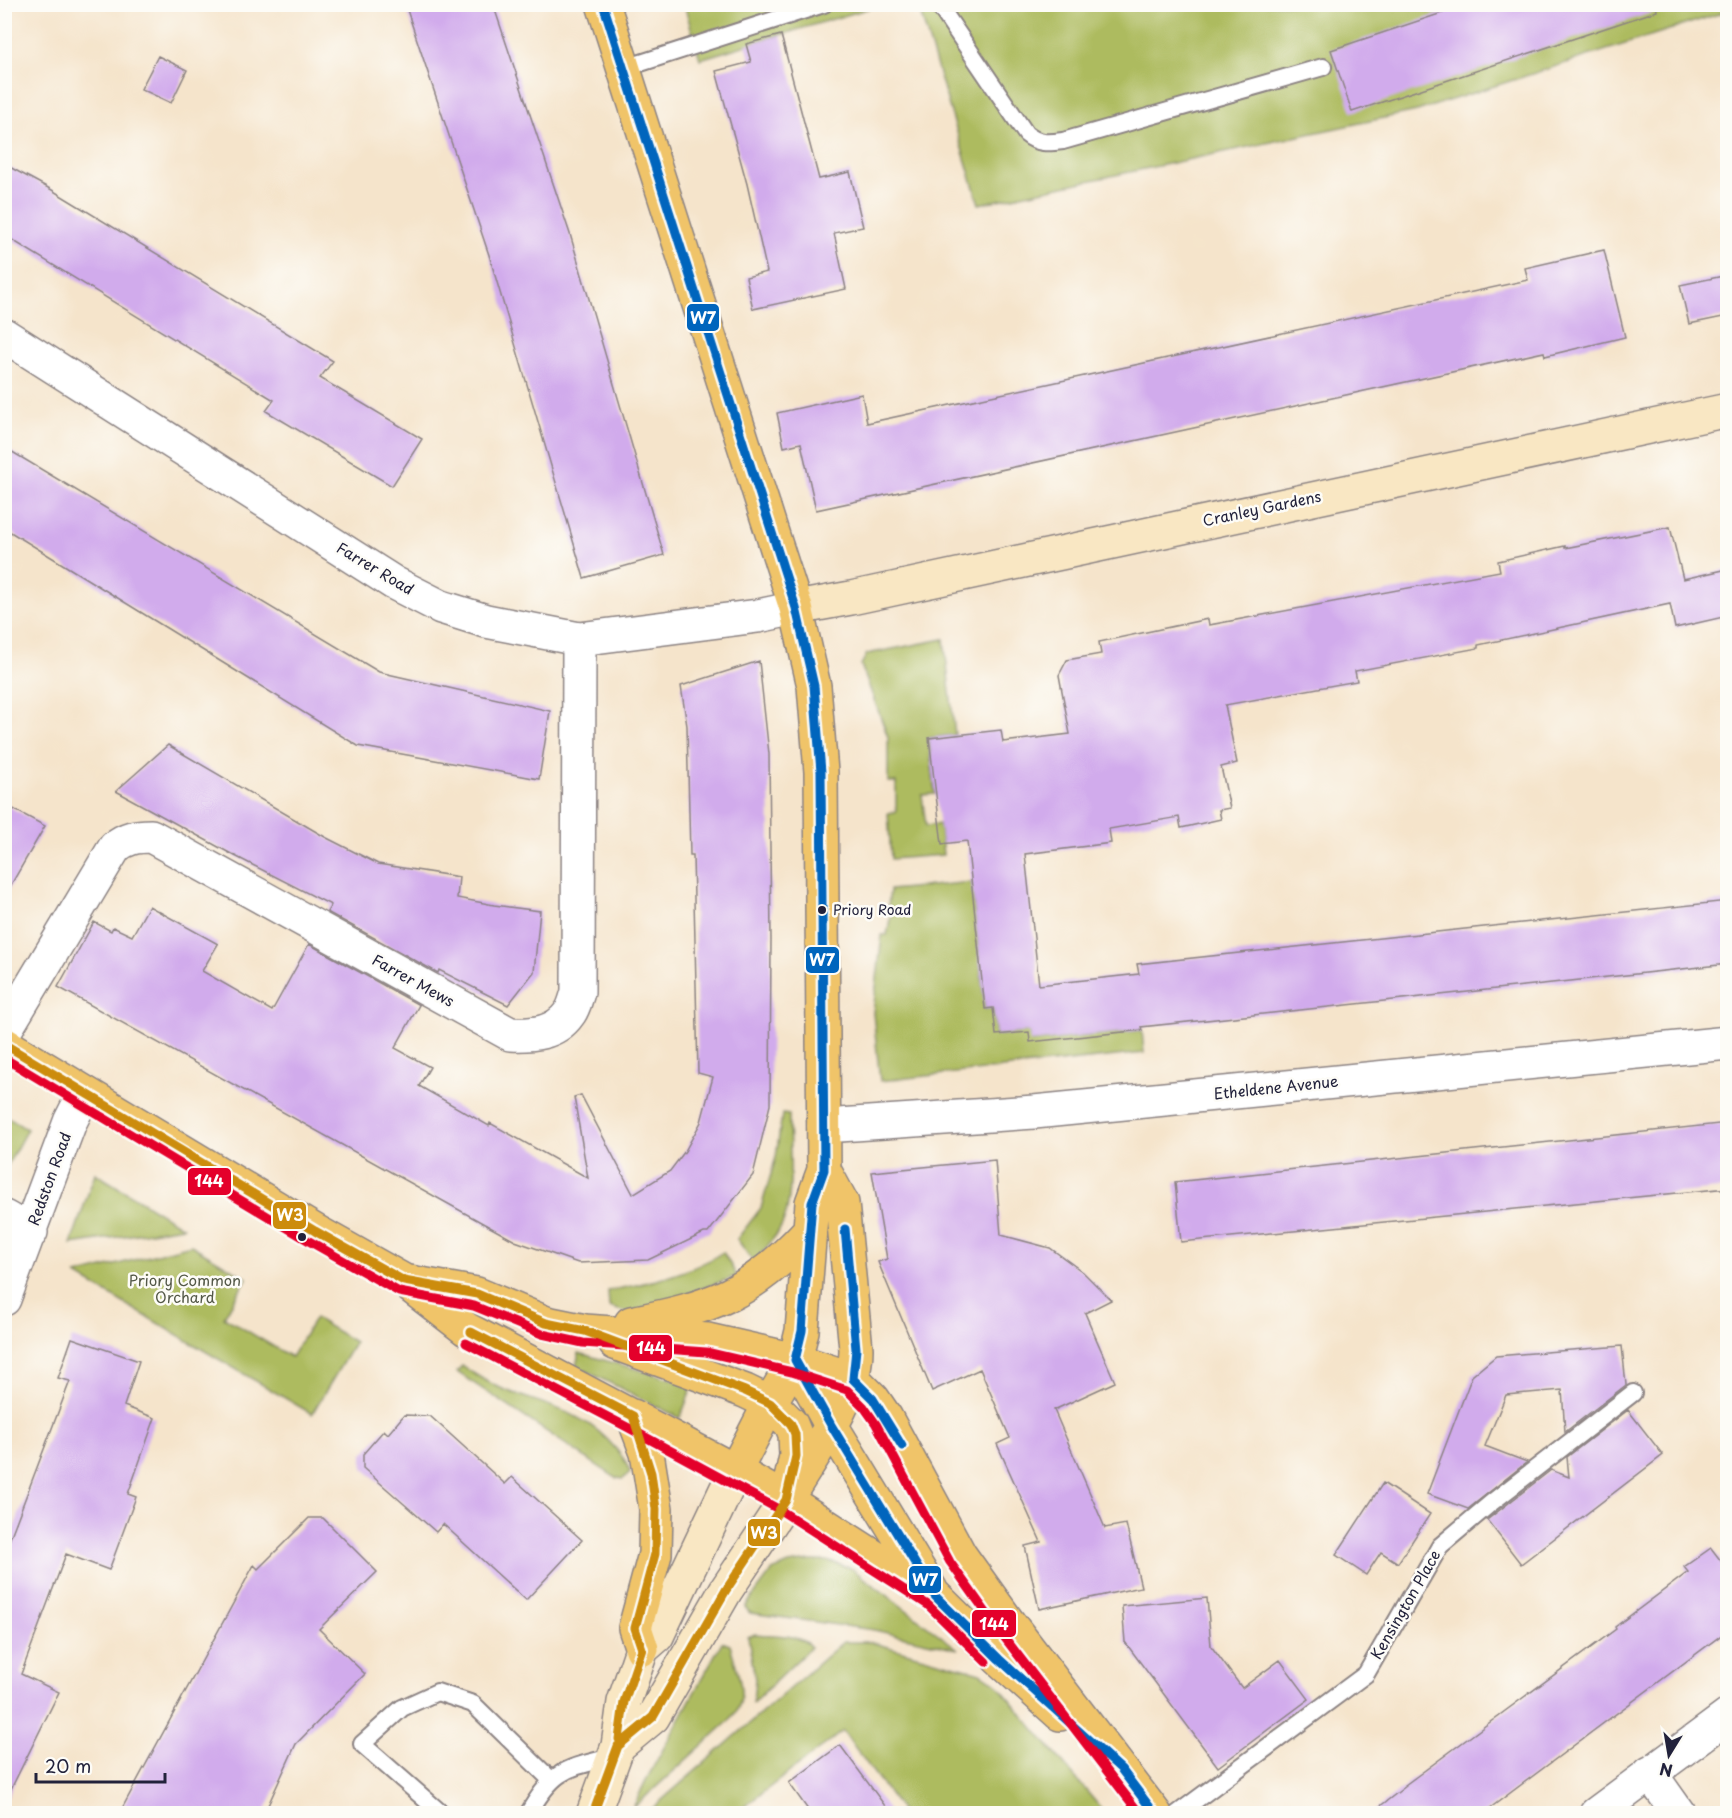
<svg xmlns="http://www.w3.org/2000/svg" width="1732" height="1818" font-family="'Playpen Sans',sans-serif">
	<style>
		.green { fill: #adbb5e; stroke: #686e4c; stroke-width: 1.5 }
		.building { fill: #d1abec }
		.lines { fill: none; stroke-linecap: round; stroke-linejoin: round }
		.lane-casing { stroke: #8c8383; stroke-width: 20 }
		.street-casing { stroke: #8c8383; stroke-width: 36 }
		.secondary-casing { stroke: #8c8383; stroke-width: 36 }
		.primary-casing { stroke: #8c8383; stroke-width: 36 }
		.lane { stroke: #fff; stroke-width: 16 }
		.street { stroke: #fff; stroke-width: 33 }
		.secondary { stroke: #f9e7c3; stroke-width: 33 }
		.primary { stroke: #f0c469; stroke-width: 33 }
		.bus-1-casing { stroke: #fdfcf7; stroke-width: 14 }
		.bus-2-casing { stroke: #fdfcf7; stroke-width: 14 }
		.bus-3-casing { stroke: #fdfcf7; stroke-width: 14 }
		.bus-1 { stroke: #0065bd; stroke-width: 9 }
		.bus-2 { stroke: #e4002b; stroke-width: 9 }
		.bus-3 { stroke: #cc8c0c; stroke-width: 9 }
		.bus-dot { fill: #22223b; stroke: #fdfcf7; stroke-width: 2 }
		.labels { text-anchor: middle; stroke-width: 5; stroke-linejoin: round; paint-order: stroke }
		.bus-label { font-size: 14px; fill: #22223b; stroke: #fdfcf7; text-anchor: start }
		.street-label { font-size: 15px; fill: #22223b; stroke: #fdfcf7 }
		.park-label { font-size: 15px; fill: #535847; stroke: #fdfcf7 }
		.line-badge { stroke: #fdfcf7; stroke-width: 2 }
		.badge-label { font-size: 16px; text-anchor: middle; font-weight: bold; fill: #fff }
	</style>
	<rect width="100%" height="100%" fill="#fdfcf7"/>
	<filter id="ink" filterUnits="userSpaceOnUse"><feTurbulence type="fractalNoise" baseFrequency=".0167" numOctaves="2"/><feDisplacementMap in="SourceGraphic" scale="12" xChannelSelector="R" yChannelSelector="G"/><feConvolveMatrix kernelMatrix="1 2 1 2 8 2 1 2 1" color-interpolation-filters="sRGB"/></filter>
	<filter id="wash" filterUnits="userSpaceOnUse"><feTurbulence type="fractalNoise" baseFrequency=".008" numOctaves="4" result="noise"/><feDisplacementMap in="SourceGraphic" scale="24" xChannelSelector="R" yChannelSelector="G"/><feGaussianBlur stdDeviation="1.35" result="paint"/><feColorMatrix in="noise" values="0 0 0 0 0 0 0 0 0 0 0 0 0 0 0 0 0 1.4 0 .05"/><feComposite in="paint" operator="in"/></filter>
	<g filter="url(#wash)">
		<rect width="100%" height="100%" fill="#f5e4cb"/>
		<path class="green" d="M 684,4 L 880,5 L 700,59 Z
			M 1727,4 L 1728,11 L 1417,111 L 979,204 L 918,5 Z
			M 944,639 L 955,735 L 929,738 L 935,794 L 922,795 L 926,826 L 940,824 L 943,855 L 891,859 L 888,813 L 896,812 L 896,782 L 888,782 L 888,737 L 861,665 L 867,654 Z
			M 972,882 L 985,1009 L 993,1008 L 996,1035 L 1029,1032 L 1031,1042 L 1142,1030 L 1144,1053 L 880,1081 L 873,1013 L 882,935 L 887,935 L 892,908 L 888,906 L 890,890 Z
			M 782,1114 L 789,1115 C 789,1146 794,1187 785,1217 C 780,1234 764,1249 754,1263 L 737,1239 L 761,1208 L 776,1157 Z
			M 5,1116 L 27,1129 L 5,1170 Z
			M 95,1173 L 183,1227 L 71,1244 Z
			M 191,1245 L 247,1278 L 224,1317 L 291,1357 L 315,1318 L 355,1342 L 312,1414 L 76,1275 Z
			M 723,1252 L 737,1276 L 631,1314 L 609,1307 L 608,1291 C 647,1283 690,1274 723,1252 Z
			M 579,1353 L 693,1385 L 680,1418 L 576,1366 Z
			M 462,1366 C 473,1373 485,1381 498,1387 C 542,1406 584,1409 616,1449 C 622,1457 628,1463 630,1472 L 623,1479 L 616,1478 L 457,1372 Z
			M 809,1561 L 827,1561 L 851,1568 L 958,1649 L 874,1630 L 750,1613 L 745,1607 L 772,1571 L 789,1564 Z
			M 755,1634 C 772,1636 800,1633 811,1647 L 753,1703 L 755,1679 L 748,1637 Z
			M 722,1642 L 730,1645 C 734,1660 745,1689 740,1703 C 738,1709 734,1715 730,1720 L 633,1808 L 645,1782 Z
			M 843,1642 L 870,1642 L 981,1673 L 996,1683 L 1105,1813 L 903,1813 L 843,1731 L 736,1813 L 647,1813 Z"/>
		<g id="blocks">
			<path class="building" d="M 405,4 L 493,4 L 570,234 L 664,555 L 584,578 L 489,255 Z
				M 1469,4 L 1656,4 L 1657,11 L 1352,112 L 1331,50 Z
				M 781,35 L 819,179 L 850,172 L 863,227 L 834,233 L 846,289 L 753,309 L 746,277 L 767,272 L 747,184 L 716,71 L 751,62 L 746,44 Z
				M 158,56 L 187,70 L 171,103 L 141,89 Z
				M 4,164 L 52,190 L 333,361 L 320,378 L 422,439 L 392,486 L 266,411 L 274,400 L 4,235 Z
				M 1604,250 L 1625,337 L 1545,356 L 1544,352 L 816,510 L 801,443 L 784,447 L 777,413 L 862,394 L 867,423 L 1528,280 L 1525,268 Z
				M 1728,275 L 1728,316 L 1689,324 L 1680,285 Z
				M 4,447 L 379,672 L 550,711 L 539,779 L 358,746 L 4,528 Z
				M 1670,527 L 1683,579 L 1728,569 L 1728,616 L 1675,628 L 1670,604 L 1478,645 L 1478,648 L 1355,671 L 1357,681 L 1225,705 L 1237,763 L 1221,767 L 1230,808 L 1219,810 L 1221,819 L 1181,828 L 1179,817 L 1109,829 L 1111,843 L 1025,854 L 1039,985 L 1139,974 L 1137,964 L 1728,901 L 1728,964 L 1141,1027 L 1142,1030 L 1030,1042 L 1029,1032 L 996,1035 L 993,1008 L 985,1009 L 967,841 L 942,844 L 929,738 L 1001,730 L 1003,742 L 1070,734 L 1059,675 L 1067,660 L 1101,654 L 1099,642 L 1208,619 L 1209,625 L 1500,571 L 1498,561 L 1565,546 L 1565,548 Z
				M 759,661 L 769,754 L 771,939 L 770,1105 L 753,1175 L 708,1233 L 704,1233 L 648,1260 L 578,1263 L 515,1241 L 58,987 L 94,922 L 111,931 L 113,927 L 132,936 L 149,906 L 218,944 L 202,971 L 272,1011 L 309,944 L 419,1005 L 395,1048 L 430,1067 L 419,1086 L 489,1126 L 490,1123 L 588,1178 L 574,1097 L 581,1095 L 633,1194 L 670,1171 L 685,1151 L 701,1122 L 713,1077 L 698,1073 L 693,855 L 690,855 L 687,726 L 681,686 Z
				M 168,745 L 325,837 L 378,864 L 459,877 L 457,898 L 494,905 L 540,911 L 534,972 L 508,1005 L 439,970 L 438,973 L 327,912 L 331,905 L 235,856 L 116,791 Z
				M 4,804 L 45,826 L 4,897 Z
				M 1728,1123 L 1728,1188 L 1181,1242 L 1175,1182 Z
				M 995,1160 L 1001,1235 L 1050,1248 L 1083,1272 L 1111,1300 L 1085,1313 L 1115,1382 L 1054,1410 L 1105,1528 L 1126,1524 L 1141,1587 L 1039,1609 L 1025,1546 L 1041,1542 L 997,1444 L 1010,1438 L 980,1369 L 932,1391 L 878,1262 L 887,1259 L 872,1172 Z
				M 72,1338 L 139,1361 L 124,1406 L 155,1418 L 128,1494 L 136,1497 L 109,1570 L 66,1554 L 21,1674 L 59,1692 L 4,1803 L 4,1554 L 70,1381 L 58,1378 Z
				M 1622,1346 L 1626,1385 L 1565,1432 L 1562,1390 L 1506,1395 L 1485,1446 L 1527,1462 L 1468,1509 L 1427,1494 L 1472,1376 L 1496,1356 Z
				M 1628,1410 L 1663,1455 L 1521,1564 L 1487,1520 L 1551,1470 L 1569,1477 L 1567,1457 Z
				M 404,1415 L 430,1416 L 505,1484 L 512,1477 L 582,1540 L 526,1600 L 443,1524 L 436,1532 L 363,1468 L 363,1454 L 384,1430 L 388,1434 Z
				M 1383,1483 L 1430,1514 L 1398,1563 L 1381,1552 L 1366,1575 L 1336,1555 Z
				M 309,1518 L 323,1518 L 377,1572 L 319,1629 L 365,1674 L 296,1744 L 264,1814 L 119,1814 L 254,1565 L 258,1569 Z
				M 1711,1548 L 1728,1570 L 1728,1630 L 1482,1814 L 1370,1814 L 1406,1786 L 1405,1785 L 1616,1629 L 1615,1627 L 1688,1572 L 1684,1567 Z
				M 1207,1598 L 1211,1646 L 1242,1688 L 1280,1660 L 1309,1699 L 1218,1767 L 1125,1642 L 1122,1606 Z
				M 840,1745 L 891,1814 L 811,1814 L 789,1783 Z"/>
		</g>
	</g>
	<g filter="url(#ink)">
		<use href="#blocks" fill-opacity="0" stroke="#8c8383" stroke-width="1.5"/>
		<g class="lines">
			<g class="lane-casing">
				<path id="lane" d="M 938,4 L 1026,134 C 1038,144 1048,143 1063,141 L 1323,67
					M 622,69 L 824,4
					M 442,1814 L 362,1744 L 402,1708 L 437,1692 L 473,1704 L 551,1780
					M 528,1814 C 555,1767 566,1769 615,1756
					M 1177,1814 L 1366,1674 L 1440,1546 L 1491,1503 L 1633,1393"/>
			</g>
			<g class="street-casing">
				<path id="street" d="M 4,335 L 394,583 L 441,607 L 486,621 L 579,639 L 758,616 L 796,608
					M 4,1032 L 115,847 C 126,838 136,836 151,836 L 510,1034 C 532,1035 555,1034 569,1014 C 574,1008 576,998 578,992 L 579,639
					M 824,1126 L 1034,1112 L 1728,1043
					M 4,1217 L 31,1232
					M 4,1299 L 70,1122 L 84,1094
					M 1650,1773 L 1679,1814
					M 1596,1814 L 1728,1716"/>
			</g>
			<g class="secondary-casing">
				<path id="secondary" d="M 796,608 L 851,598 L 1728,410
					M 618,1746 L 653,1717 L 726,1590 L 786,1500
					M 593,1814 L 618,1746 L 624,1702 L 642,1649 L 657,1636 L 735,1471"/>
			</g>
			<g class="primary-casing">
				<path id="primary" d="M 603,4 L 796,608 L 814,686 L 821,772 L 824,1170 L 812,1203 L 802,1331 L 795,1360 L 770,1403 L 735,1471
					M 4,1044 L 315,1231 L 404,1281 L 477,1294 L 546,1323 L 585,1331 L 708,1340 L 795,1360 L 853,1379 L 873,1399 L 886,1418 L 960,1555 L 1008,1622 L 1155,1814
					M 408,1284 L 466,1329 L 735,1471 L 786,1500 L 935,1596 L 999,1659 L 1060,1714
					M 631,1323 C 713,1307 751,1294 808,1232
					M 615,1343 L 745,1391 L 770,1403 L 791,1424 L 795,1434 L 796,1456 L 790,1484
					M 795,1360 L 831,1425 L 931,1590
					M 633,1416 L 647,1453 L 656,1509 L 655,1554 L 635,1628 L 642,1649
					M 786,1500 C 811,1456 856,1401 856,1349 L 842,1203 L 824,1170"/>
			</g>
			<use href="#lane" class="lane"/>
			<use href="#street" class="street"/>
			<use href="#secondary" class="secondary"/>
			<use href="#primary" class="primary"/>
			<g class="bus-1-casing">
				<path id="bus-1" d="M 603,4 L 796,608 L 814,686 L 821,772 L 824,1170 L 812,1203 L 802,1331 L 795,1360 L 831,1425 L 935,1596 L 999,1659 L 1121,1769 L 1155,1814
					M 845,1229 L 856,1349 L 853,1379 L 873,1399 L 902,1446"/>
			</g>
			<g class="bus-2-casing">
				<path id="bus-2" d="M 4,1058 L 309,1241 L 399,1292 L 474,1306 L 542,1334 L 583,1343 L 706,1352 L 792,1372 L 847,1390 L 864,1407 L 876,1424 L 950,1562 L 998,1629 L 1140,1814
					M 466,1343 L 627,1427 L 780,1510 L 928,1605 L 986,1662"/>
			</g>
			<g class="bus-3-casing">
				<path id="bus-3" d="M 4,1044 L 315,1231 L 404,1281 L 477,1294 L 546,1323 L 585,1331 L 745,1391 L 770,1403 L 791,1424 L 795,1434 L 796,1456 L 786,1500 L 726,1590 L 653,1717 L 618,1746 L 593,1814
					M 471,1332 L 633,1416 L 651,1473 L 656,1509 L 655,1554 L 635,1628 L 642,1649 L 624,1702 L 619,1739"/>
			</g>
			<use href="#bus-1" class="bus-1"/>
			<use href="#bus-2" class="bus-2"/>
			<use href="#bus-3" class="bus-3"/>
		</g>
	</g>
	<g class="bus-dot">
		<circle cx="822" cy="910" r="5"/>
		<circle cx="302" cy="1237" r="5"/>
	</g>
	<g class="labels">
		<g class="bus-label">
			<text x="833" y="915">Priory Road</text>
		</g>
		<g class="street-label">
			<text transform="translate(1262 509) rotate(-12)" y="5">Cranley Gardens</text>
			<text transform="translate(375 569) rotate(31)" y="5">Farrer Road</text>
			<text transform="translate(413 981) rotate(29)" y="5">Farrer Mews</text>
			<text transform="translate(1276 1088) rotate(-6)" y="5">Etheldene Avenue</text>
			<text transform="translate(50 1179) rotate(-70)" y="5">Redston Road</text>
			<text transform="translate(1406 1605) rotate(-60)" y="5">Kensington Place</text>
		</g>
		<g class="park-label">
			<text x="185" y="1286">Priory Common<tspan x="185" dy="17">Orchard</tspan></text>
		</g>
	</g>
	<g class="line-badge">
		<rect x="686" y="303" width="34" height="29" rx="6" fill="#0065bd"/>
		<rect x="805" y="946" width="35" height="28" rx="6" fill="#0065bd"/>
		<rect x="187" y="1167" width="45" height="29" rx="6" fill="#e4002b"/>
		<rect x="272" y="1201" width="35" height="29" rx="6" fill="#cc8c0c"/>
		<rect x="628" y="1334" width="45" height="28" rx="6" fill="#e4002b"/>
		<rect x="747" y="1518" width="34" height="29" rx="6" fill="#cc8c0c"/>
		<rect x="908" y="1565" width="34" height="29" rx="6" fill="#0065bd"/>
		<rect x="971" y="1609" width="46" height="29" rx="6" fill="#e4002b"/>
	</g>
	<g class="badge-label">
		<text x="703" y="324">W7</text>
		<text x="822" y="966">W7</text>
		<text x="209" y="1187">144</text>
		<text x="290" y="1221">W3</text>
		<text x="651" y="1354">144</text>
		<text x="764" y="1539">W3</text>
		<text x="925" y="1586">W7</text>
		<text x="994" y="1630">144</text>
	</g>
	<rect width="1732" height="1818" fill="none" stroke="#fdfcf7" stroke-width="24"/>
	<g transform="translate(1669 1755) rotate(191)" stroke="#fdfcf7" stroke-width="4.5" paint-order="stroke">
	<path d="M0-4.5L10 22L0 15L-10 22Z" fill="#22223b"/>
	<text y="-9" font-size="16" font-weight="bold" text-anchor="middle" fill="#22223b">N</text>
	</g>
	<path d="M36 1773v9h129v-9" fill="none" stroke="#22223b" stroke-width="3"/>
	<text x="45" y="1773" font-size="18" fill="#22223b" stroke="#fdfcf7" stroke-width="4.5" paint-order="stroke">20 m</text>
</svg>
